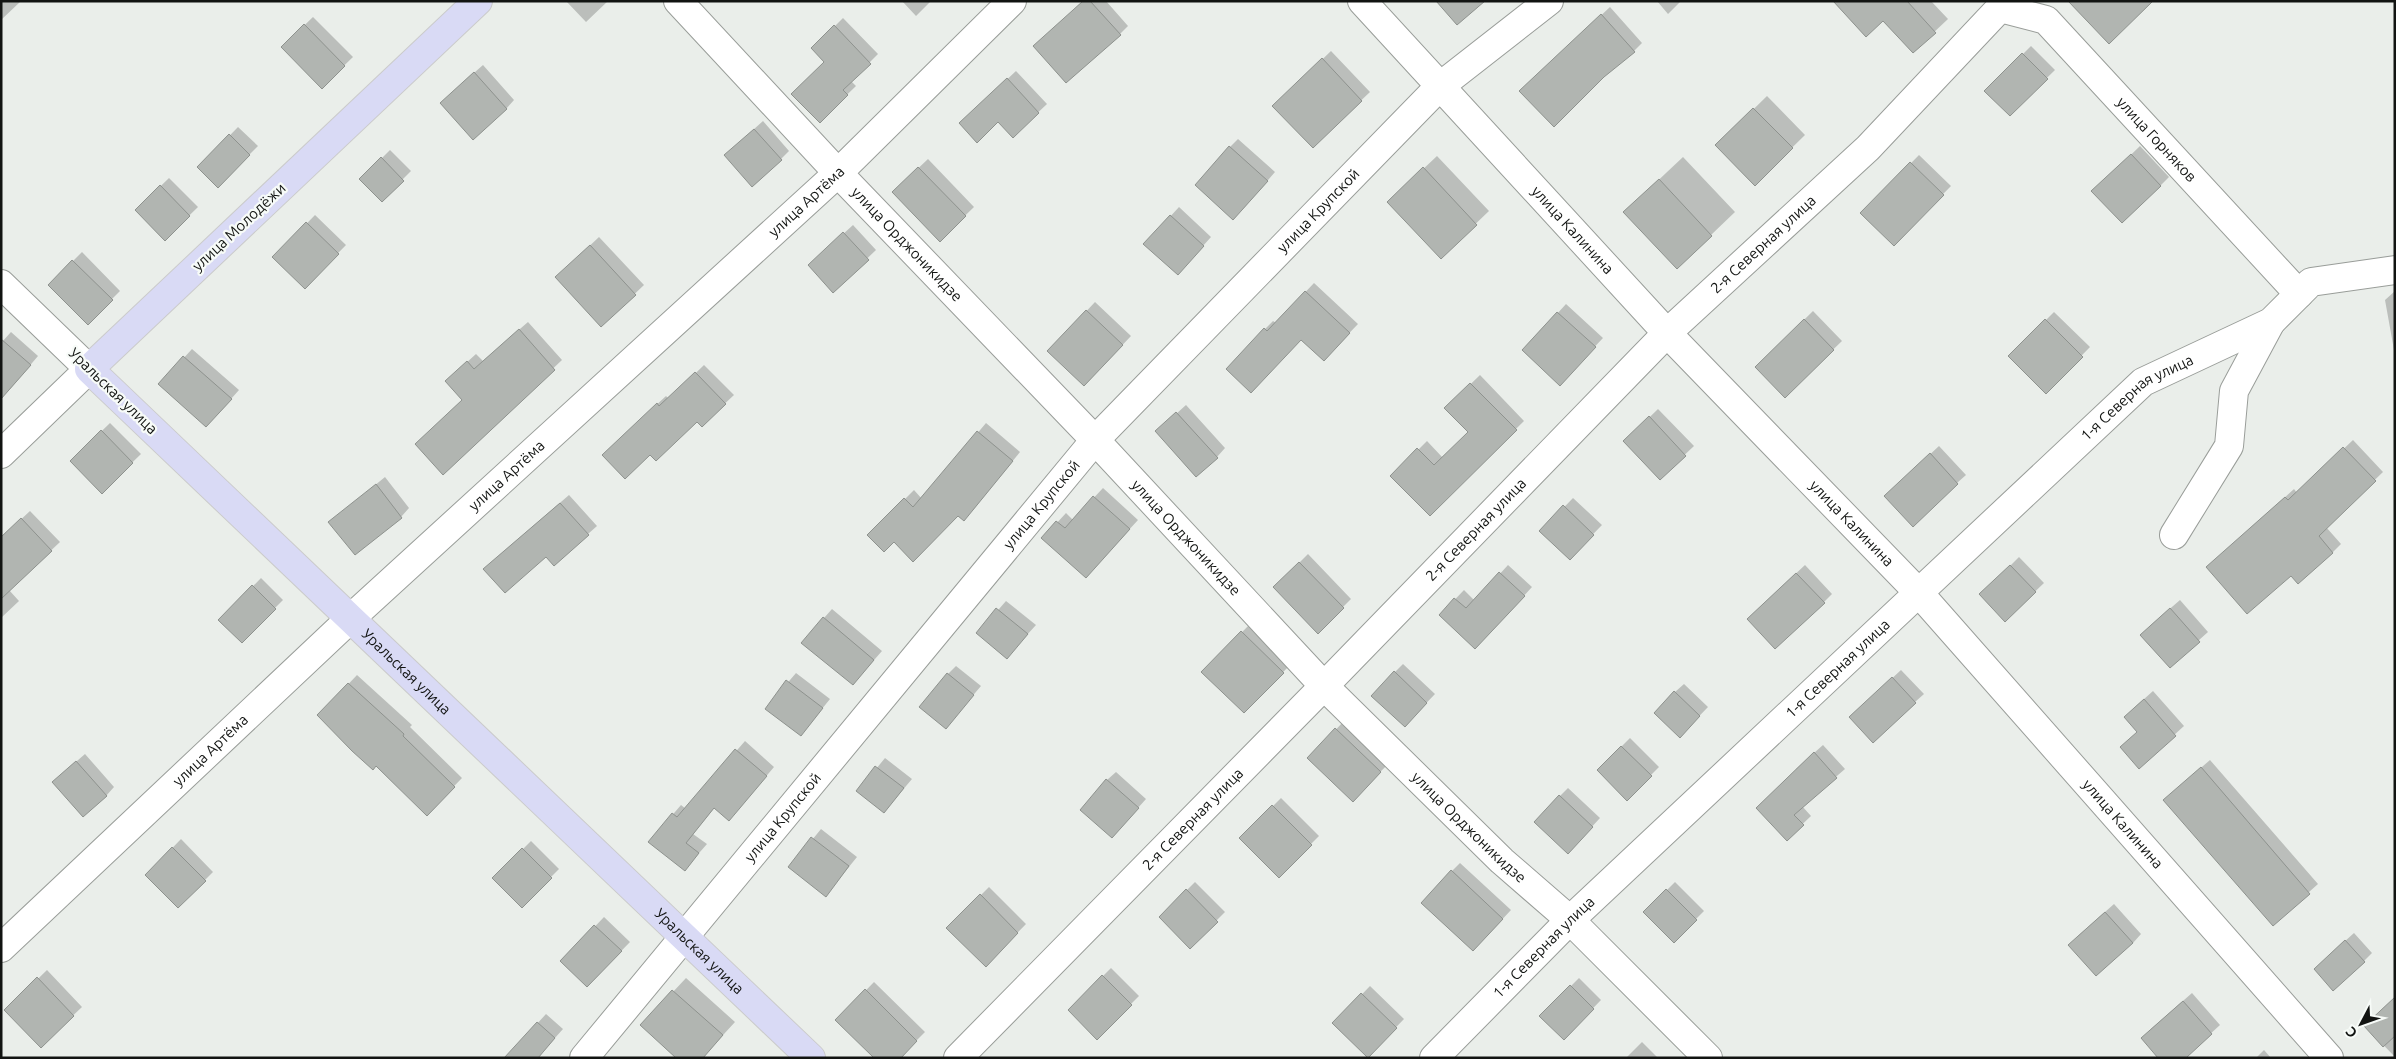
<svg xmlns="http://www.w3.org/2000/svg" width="2396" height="1059" font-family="Ubuntu,sans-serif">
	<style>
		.shadow { fill: #0003 }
		.building { fill: #b1b5b1; stroke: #8e928e }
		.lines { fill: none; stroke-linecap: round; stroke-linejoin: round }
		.minor-casing { stroke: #999d99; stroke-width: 30 }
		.major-casing { stroke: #cbcbcb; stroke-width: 30 }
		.minor { stroke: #fff; stroke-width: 28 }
		.major { stroke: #d9daf5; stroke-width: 28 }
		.labels { text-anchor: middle; stroke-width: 4.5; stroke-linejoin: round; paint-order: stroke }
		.street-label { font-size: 15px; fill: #121412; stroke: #f7fbf8 }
	</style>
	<rect width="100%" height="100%" fill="#eaeeea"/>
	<path class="shadow" d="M 1,1 L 19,1 L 20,2 L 1,20 Z
		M 566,1 L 608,1 L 586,22 Z
		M 902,1 L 931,1 L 916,16 Z
		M 1084,1 L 1106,1 L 1128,26 L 1120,34 Z
		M 1657,1 L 1681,1 L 1668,14 Z
		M 1835,1 L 1931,1 L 1948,19 L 1914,51 L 1883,19 Z
		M 1610,7 L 1642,43 L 1634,51 L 1529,83 Z
		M 313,17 L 353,57 L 322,87 L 282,47 Z
		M 843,18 L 878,54 L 851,81 L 856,86 L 820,121 L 826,62 L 813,48 Z
		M 2031,46 L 2055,70 L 2010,114 L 1986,91 Z
		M 1331,51 L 1370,92 L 1313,146 L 1274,106 Z
		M 483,65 L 514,100 L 506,109 L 450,94 Z
		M 1016,71 L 1047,104 L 1013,136 L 999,120 L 969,115 Z
		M 1767,96 L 1805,135 L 1755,184 L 1717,145 Z
		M 763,121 L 789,151 L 781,159 L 734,147 Z
		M 238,127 L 258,146 L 218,186 L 199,167 Z
		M 1238,139 L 1275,172 L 1242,210 L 1230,147 Z
		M 2140,146 L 2169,177 L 2160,186 L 2102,183 Z
		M 390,150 L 411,171 L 382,200 L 361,179 Z
		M 1919,155 L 1951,186 L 1894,244 L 1862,213 Z
		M 1437,156 L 1489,211 L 1441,257 L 1402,189 Z
		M 1683,157 L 1735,212 L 1711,235 L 1649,189 Z
		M 928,159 L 974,207 L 940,240 L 893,192 Z
		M 169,178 L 198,207 L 165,239 L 136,210 Z
		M 1179,207 L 1211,237 L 1186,265 L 1145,244 Z
		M 315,215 L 346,245 L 305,287 L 274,257 Z
		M 853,225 L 876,250 L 833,291 L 818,257 Z
		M 599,237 L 644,285 L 601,326 L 565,269 Z
		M 82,252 L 120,291 L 88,323 L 49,285 Z
		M 1314,283 L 1358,324 L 1332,351 L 1301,338 L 1259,383 L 1265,329 L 1273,321 L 1276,323 Z
		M 2395,291 L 2395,350 L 2394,350 L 2385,300 Z
		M 1095,302 L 1131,336 L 1093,376 L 1049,351 Z
		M 1566,304 L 1603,338 L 1568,375 L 1524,350 Z
		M 1813,311 L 1842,341 L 1785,396 L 1756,367 Z
		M 2054,312 L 2090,347 L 2046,392 L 2010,356 Z
		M 528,322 L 562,360 L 443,473 L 463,399 L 455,373 L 476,354 L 483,361 Z
		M 11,332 L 38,356 L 10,389 L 1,343 Z
		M 192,349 L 239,390 L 215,417 L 160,384 Z
		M 704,365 L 734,395 L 702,425 L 697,420 L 650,453 L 612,446 L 666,396 L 669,399 Z
		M 1480,375 L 1524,421 L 1430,514 L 1392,476 L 1427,441 L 1443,458 L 1469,432 L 1446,408 Z
		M 1186,405 L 1225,448 L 1217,457 L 1166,423 Z
		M 1658,409 L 1694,446 L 1660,478 L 1625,441 Z
		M 110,423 L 141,454 L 102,492 L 71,461 Z
		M 986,423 L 1020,452 L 972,511 L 894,541 L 869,535 L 914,490 L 922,499 Z
		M 2353,440 L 2383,472 L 2326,527 L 2341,544 L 2333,552 L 2298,582 L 2291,574 L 2216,559 L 2294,489 L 2297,493 Z
		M 1939,446 L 1966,475 L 1957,483 L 1895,487 Z
		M 385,477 L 409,508 L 401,517 L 330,522 Z
		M 1103,488 L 1138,520 L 1094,568 L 1043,538 L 1066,513 L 1073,520 Z
		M 569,495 L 597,526 L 588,534 L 546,555 L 493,561 Z
		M 1573,498 L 1602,525 L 1570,558 L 1541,531 Z
		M 30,511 L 60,542 L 9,590 L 19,601 L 1,618 L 1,538 Z
		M 1308,554 L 1351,599 L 1318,632 L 1275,587 Z
		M 2019,557 L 2044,583 L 2005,620 L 1981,595 Z
		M 1508,565 L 1532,587 L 1484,639 L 1440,615 L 1464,590 L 1475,601 Z
		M 1805,565 L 1832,594 L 1824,602 L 1757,610 Z
		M 261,578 L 283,600 L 242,641 L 220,620 Z
		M 2180,600 L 2208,632 L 2170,666 L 2150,626 Z
		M 1006,601 L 1036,625 L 1007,657 L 978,633 Z
		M 832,609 L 882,651 L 853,684 L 824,618 Z
		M 1250,624 L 1291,664 L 1244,712 L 1203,672 Z
		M 1403,664 L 1435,694 L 1413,717 L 1395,672 Z
		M 956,666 L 981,686 L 946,727 L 948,674 Z
		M 1901,670 L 1924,694 L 1915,702 L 1859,709 Z
		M 796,673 L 830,699 L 801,735 L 766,708 Z
		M 357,675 L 412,725 L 410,727 L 462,778 L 427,814 L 376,765 L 319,715 Z
		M 1684,684 L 1708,707 L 1680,736 L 1675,692 Z
		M 2153,691 L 2184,726 L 2139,767 L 2138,732 L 2134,708 Z
		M 1344,721 L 1389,763 L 1353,800 L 1309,758 Z
		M 1630,738 L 1659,767 L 1627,799 L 1598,770 Z
		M 745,741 L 774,767 L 737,811 L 715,807 L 693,834 L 707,844 L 685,869 L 650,841 L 681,805 L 686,809 Z
		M 1823,745 L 1845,769 L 1802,806 L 1811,816 L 1787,839 L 1796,769 Z
		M 85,754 L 114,787 L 106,796 L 62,774 Z
		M 885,758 L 912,779 L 884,812 L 858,791 Z
		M 2210,760 L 2318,884 L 2273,924 L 2173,792 Z
		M 1116,772 L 1146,799 L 1120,828 L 1107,780 Z
		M 1568,788 L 1600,818 L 1576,844 L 1560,796 Z
		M 1281,798 L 1319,836 L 1279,876 L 1241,838 Z
		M 821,829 L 857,857 L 826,895 L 790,867 Z
		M 181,839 L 213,872 L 178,907 L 146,875 Z
		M 531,841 L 559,869 L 522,906 L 494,878 Z
		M 1460,863 L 1511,910 L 1482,941 L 1452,871 Z
		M 1195,882 L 1225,912 L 1190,947 L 1160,917 Z
		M 1675,882 L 1704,911 L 1674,941 L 1645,912 Z
		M 989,887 L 1026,924 L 986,965 L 948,928 Z
		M 2114,904 L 2141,934 L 2133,943 L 2078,936 Z
		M 604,917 L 630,942 L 587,986 L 562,961 Z
		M 2354,933 L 2372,953 L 2364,961 L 2324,960 Z
		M 1111,968 L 1139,996 L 1097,1038 L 1069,1010 Z
		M 47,970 L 82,1007 L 41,1046 L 6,1010 Z
		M 686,978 L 735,1022 L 702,1058 L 642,1025 Z
		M 1579,978 L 1601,1000 L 1564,1038 L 1541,1016 Z
		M 874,982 L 925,1032 L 899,1058 L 837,1020 Z
		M 1370,986 L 1404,1019 L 1368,1056 L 1334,1023 Z
		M 2192,993 L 2220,1025 L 2184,1058 L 2151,1029 Z
		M 2395,998 L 2395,1057 L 2365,1026 Z
		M 546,1014 L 563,1029 L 537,1058 L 512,1051 Z
		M 1642,1042 L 1658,1058 L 1626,1058 Z
		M 2264,1050 L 2271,1058 L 2256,1058 Z"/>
	<path class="building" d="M 1083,1 L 1090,1 L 1121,35 L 1066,83 L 1033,46 Z
		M 1436,1 L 1485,1 L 1457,25 Z
		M 1833,1 L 1907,1 L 1936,33 L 1913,53 L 1883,21 L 1866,37 Z
		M 2068,1 L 2153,1 L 2109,44 Z
		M 1601,14 L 1635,52 L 1604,77 L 1554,127 L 1519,91 Z
		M 304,24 L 345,66 L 322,89 L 281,47 Z
		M 834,25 L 871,64 L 843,90 L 848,95 L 820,123 L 791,94 L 824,62 L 811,48 Z
		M 2022,53 L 2048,79 L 2010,116 L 1984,91 Z
		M 1322,58 L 1362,101 L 1313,148 L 1272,106 Z
		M 474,72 L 507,109 L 473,140 L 440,103 Z
		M 1007,78 L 1039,113 L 1013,138 L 998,122 L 977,143 L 959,123 Z
		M 1753,108 L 1793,148 L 1755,186 L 1715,145 Z
		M 754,129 L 782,160 L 752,187 L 724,155 Z
		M 229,134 L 250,155 L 218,188 L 197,167 Z
		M 1229,146 L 1268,181 L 1233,220 L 1195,185 Z
		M 2131,154 L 2161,186 L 2122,223 L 2091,191 Z
		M 381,157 L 404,181 L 382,202 L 359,179 Z
		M 1910,162 L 1944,195 L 1894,246 L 1860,213 Z
		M 918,167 L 966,216 L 940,242 L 892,192 Z
		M 1423,167 L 1477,225 L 1441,259 L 1387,202 Z
		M 1659,179 L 1712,236 L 1677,269 L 1623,212 Z
		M 160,185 L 190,216 L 165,241 L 135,210 Z
		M 1170,215 L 1204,246 L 1178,275 L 1143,244 Z
		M 306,222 L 339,254 L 305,289 L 272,257 Z
		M 843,232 L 869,260 L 833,293 L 808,265 Z
		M 590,245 L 636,295 L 601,327 L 555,277 Z
		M 72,260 L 113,300 L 88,325 L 48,285 Z
		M 1305,291 L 1350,333 L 1324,361 L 1301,340 L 1251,393 L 1226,369 L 1264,328 L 1267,331 Z
		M 1086,310 L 1123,345 L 1084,386 L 1047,351 Z
		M 1557,312 L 1596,347 L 1560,386 L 1522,350 Z
		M 1804,319 L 1834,350 L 1785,398 L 1755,367 Z
		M 2045,319 L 2083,357 L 2046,394 L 2008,356 Z
		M 519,329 L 555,370 L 443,475 L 415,444 L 462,400 L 445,381 L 467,361 L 474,369 Z
		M 1,339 L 31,365 L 1,399 Z
		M 183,356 L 232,399 L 206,427 L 158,384 Z
		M 695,372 L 726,404 L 702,427 L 697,422 L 656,461 L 650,455 L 625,479 L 602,455 L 657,403 L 659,406 Z
		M 1470,383 L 1517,430 L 1430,516 L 1390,476 L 1417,448 L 1434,465 L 1468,432 L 1444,408 Z
		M 1176,412 L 1218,458 L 1196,477 L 1155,431 Z
		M 1649,416 L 1686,456 L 1660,480 L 1623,441 Z
		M 101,430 L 133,463 L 102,494 L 70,461 Z
		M 977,431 L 1013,461 L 964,521 L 958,516 L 913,562 L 894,542 L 884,552 L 867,535 L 904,498 L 913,507 Z
		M 2343,447 L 2376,481 L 2319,536 L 2333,553 L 2298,584 L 2291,576 L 2247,614 L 2206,567 L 2285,497 L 2288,500 Z
		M 1930,453 L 1958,484 L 1913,527 L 1884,496 Z
		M 376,484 L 402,518 L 355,555 L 328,522 Z
		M 1093,496 L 1130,529 L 1086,578 L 1041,538 L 1056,521 L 1065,528 Z
		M 560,503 L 589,535 L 554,566 L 546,557 L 505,593 L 483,569 Z
		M 1563,505 L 1594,535 L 1570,560 L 1539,531 Z
		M 21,518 L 52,551 L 1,599 L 1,537 Z
		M 1299,562 L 1344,608 L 1318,634 L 1273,587 Z
		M 2010,565 L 2036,592 L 2005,622 L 1979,594 Z
		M 1499,572 L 1525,596 L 1475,649 L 1439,615 L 1454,598 L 1466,608 Z
		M 1796,573 L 1825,603 L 1775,649 L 1747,619 Z
		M 252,585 L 276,609 L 242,643 L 218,620 Z
		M 996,608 L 1028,634 L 1007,659 L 976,633 Z
		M 2170,608 L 2200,642 L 2170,668 L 2140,635 Z
		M 823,617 L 874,660 L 853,685 L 801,643 Z
		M 1241,631 L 1284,673 L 1244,713 L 1201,672 Z
		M 1394,671 L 1427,703 L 1405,727 L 1371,696 Z
		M 947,673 L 974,695 L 946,729 L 919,707 Z
		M 1892,677 L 1916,703 L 1873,743 L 1849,717 Z
		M 786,680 L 823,708 L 801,736 L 765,709 Z
		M 348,683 L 404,734 L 403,736 L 455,787 L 427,816 L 376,766 L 373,770 L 352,751 L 317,715 Z
		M 1674,691 L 1700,716 L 1680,738 L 1654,713 Z
		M 2144,699 L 2176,736 L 2139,769 L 2120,747 L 2137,732 L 2124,717 Z
		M 1335,728 L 1381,772 L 1353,802 L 1307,758 Z
		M 1621,746 L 1652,776 L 1627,801 L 1597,770 Z
		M 735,749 L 767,776 L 729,821 L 714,808 L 686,843 L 699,853 L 685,871 L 648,842 L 672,813 L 677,817 Z
		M 1814,752 L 1837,778 L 1794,815 L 1804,825 L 1787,841 L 1756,808 Z
		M 76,761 L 107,796 L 83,817 L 52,782 Z
		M 875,766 L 904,788 L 884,813 L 856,791 Z
		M 2201,767 L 2310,894 L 2273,926 L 2163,800 Z
		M 1106,779 L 1139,808 L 1112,838 L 1080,810 Z
		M 1559,795 L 1593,827 L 1568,854 L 1534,822 Z
		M 1272,805 L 1312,845 L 1279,878 L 1239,838 Z
		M 811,837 L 849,866 L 826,897 L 788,867 Z
		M 172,847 L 206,881 L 178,908 L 145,875 Z
		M 522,848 L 552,878 L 522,908 L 492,878 Z
		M 1451,870 L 1503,919 L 1473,951 L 1421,903 Z
		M 1186,889 L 1218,922 L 1190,949 L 1159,917 Z
		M 1666,889 L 1697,920 L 1674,943 L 1643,912 Z
		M 980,894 L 1018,933 L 986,967 L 946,928 Z
		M 2105,912 L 2133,943 L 2096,976 L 2068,945 Z
		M 594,925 L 622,951 L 587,987 L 560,961 Z
		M 2345,940 L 2365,962 L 2333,991 L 2314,969 Z
		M 1102,975 L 1132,1005 L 1097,1040 L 1068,1010 Z
		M 37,977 L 74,1016 L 41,1048 L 4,1010 Z
		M 1570,985 L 1594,1009 L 1564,1040 L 1539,1016 Z
		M 865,989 L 917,1041 L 901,1058 L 874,1058 L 835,1020 Z
		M 672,990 L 723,1035 L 703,1058 L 676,1058 L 640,1025 Z
		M 1361,993 L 1397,1028 L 1368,1058 L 1332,1023 Z
		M 2395,997 L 2395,1036 L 2383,1047 L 2364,1026 Z
		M 2183,1001 L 2212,1034 L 2186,1058 L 2158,1058 L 2141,1038 Z
		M 537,1022 L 555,1038 L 538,1058 L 504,1058 Z"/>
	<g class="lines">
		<g class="minor-casing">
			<g id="minor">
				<path id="s1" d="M 678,1 L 838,173 L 1095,440 L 1324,686 L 1502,861 L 1570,920 L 1708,1058"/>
				<path id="s2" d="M 1362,1 L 1667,333 L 1919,593 L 2329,1058"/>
				<path d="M 1,284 L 89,369 L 1,454"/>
				<path d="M 2174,535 L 2229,446 L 2234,391 L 2271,322"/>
				<path id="s3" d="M 1,948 L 351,618 L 838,173 L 1012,1"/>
				<path id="s4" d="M 584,1058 L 1095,440 L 1439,87 L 1549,1"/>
				<path id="s5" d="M 958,1058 L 1324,686 L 1667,333 L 1868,148 L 2000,8 L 2046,20 L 2299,294"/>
				<path id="s6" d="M 1434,1058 L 1570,920 L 2143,382 L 2271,322 L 2311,282 L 2395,270"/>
			</g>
		</g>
		<g class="major-casing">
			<g id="major">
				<path id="s7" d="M 478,1 L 89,369 L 811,1058"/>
			</g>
		</g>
		<use href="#minor" class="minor"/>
		<use href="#major" class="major"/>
	</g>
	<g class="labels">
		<g class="street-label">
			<text dy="5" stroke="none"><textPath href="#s5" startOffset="1690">улица Горняков</textPath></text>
			<text dy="5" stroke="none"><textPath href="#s3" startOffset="1098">улица Артёма</textPath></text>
			<text dy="5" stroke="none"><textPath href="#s4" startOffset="1122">улица Крупской</textPath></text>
			<text transform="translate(239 227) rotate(-43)" y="5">улица Молодёжи</text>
			<text dy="5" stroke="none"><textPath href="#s2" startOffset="311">улица Калинина</textPath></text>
			<text dy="5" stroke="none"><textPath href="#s1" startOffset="334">улица Орджоникидзе</textPath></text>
			<text dy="5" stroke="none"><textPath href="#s5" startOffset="1145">2-я Северная улица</textPath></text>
			<text transform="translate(113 391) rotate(44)" y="5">Уральская улица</text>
			<text dy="5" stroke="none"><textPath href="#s6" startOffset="966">1-я Северная улица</textPath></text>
			<text dy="5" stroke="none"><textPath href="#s3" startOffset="692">улица Артёма</textPath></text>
			<text dy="5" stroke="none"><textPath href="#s4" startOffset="718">улица Крупской</textPath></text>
			<text dy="5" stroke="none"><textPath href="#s2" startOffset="716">улица Калинина</textPath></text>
			<text dy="5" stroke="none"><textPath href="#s5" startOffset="740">2-я Северная улица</textPath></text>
			<text dy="5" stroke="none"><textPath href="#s1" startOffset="739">улица Орджоникидзе</textPath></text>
			<text dy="5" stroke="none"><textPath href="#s6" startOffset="561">1-я Северная улица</textPath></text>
			<text dy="5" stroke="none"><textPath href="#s7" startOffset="974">Уральская улица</textPath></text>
			<text dy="5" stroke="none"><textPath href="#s3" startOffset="288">улица Артёма</textPath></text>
			<text dy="5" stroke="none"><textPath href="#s4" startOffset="312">улица Крупской</textPath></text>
			<text dy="5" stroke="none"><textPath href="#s5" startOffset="335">2-я Северная улица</textPath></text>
			<text dy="5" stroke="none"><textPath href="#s2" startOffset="1121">улица Калинина</textPath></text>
			<text dy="5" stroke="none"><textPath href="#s1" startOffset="1144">улица Орджоникидзе</textPath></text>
			<text dy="5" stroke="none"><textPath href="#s6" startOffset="156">1-я Северная улица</textPath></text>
			<text dy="5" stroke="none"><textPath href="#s7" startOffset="1379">Уральская улица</textPath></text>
		</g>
	</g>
	<rect width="2396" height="1059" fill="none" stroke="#121412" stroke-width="5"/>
	<g transform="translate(2361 1024) rotate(229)" stroke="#f7fbf8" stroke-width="4" paint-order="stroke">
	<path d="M0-4L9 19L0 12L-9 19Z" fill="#121412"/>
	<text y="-8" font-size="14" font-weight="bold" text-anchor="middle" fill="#121412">С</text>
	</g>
</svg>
